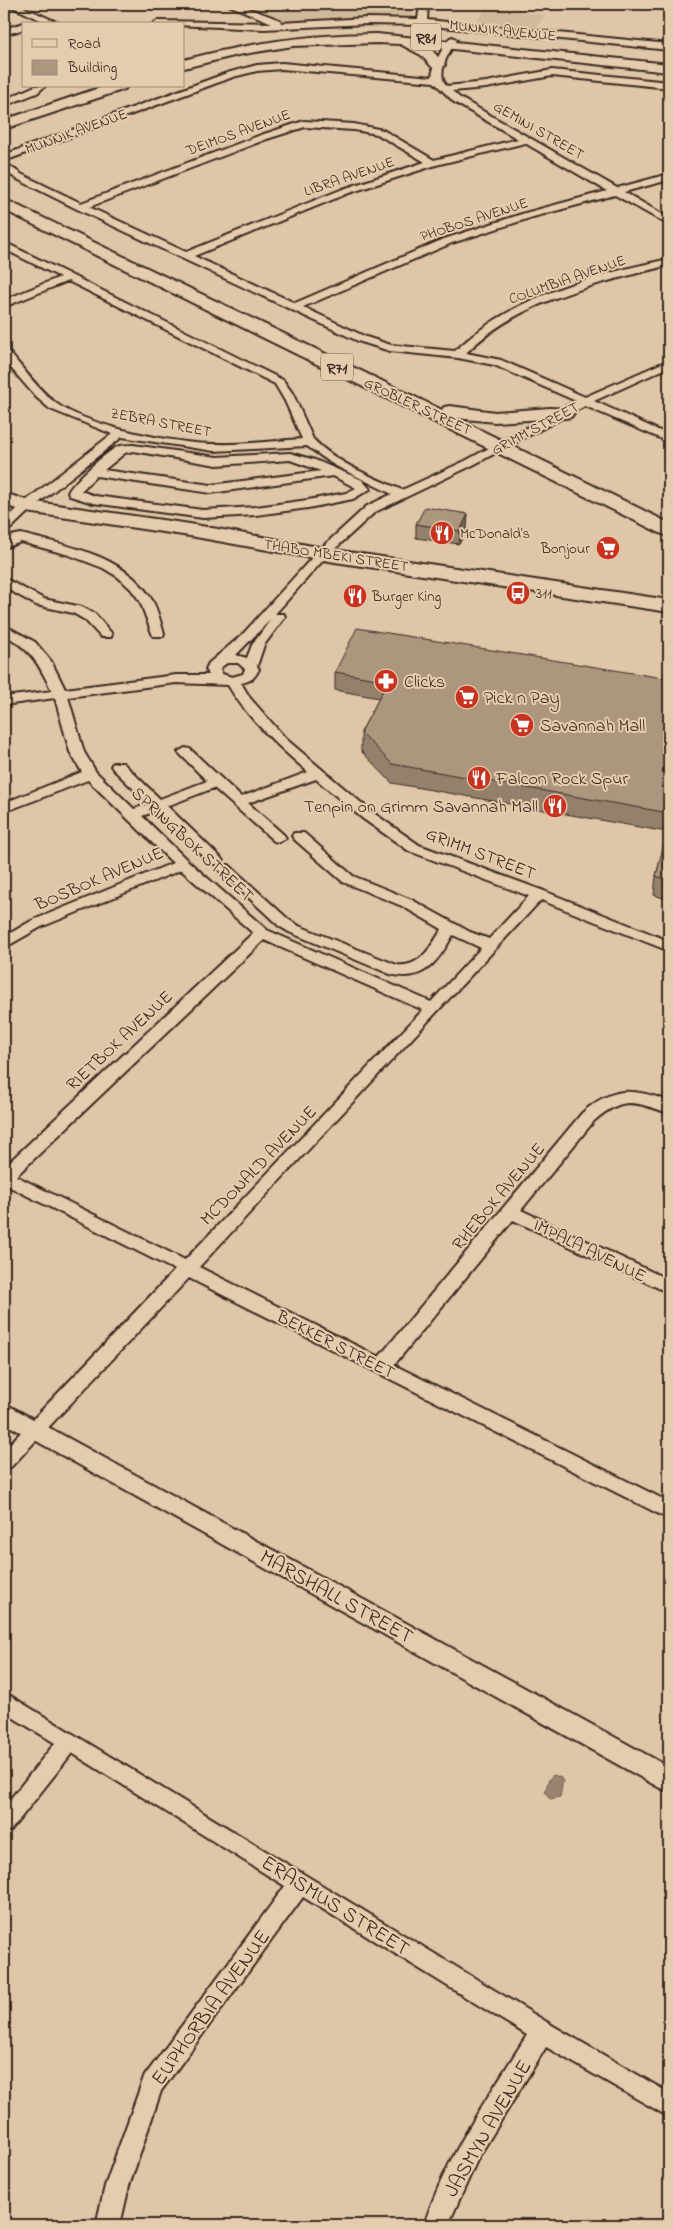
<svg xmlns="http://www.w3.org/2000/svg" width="673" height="2229" font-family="'Indie Flower',sans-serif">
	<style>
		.built { fill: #d0b89b }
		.water { fill: #9a836e; stroke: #745f4e }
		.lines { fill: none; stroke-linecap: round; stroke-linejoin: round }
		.minor-casing { stroke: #3b2a1e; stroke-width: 4 }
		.tertiary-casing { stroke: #3b2a1e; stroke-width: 4 }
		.primary-casing { stroke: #3b2a1e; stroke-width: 4 }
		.minor { fill: #e6ccae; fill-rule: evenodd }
		.tertiary { fill: #e6ccae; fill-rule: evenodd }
		.primary { fill: #e6ccae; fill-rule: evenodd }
		.wall { fill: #94816c; stroke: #3b2a1e }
		.shaded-wall { fill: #786958; stroke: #3b2a1e }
		.building { fill: #ac967e; stroke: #3b2a1e }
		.labels { text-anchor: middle; stroke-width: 4; stroke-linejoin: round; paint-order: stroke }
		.far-street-label { font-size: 15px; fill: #3b2a1e; stroke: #e6ccae }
		.far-poi-label { font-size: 15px; fill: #3b2a1e; stroke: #e6ccae; text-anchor: start }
		.shield { fill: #e6ccae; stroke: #6e5b49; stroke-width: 1 }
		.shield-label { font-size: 16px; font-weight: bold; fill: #3b2a1e }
		.poi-label { font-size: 18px; fill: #3b2a1e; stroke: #e6ccae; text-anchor: start }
		.street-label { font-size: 18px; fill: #3b2a1e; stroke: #e6ccae }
		.near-street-label { font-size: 21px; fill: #3b2a1e; stroke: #e6ccae }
	</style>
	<rect width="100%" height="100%" fill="#dfc6a8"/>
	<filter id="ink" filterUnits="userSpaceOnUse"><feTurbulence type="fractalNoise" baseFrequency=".02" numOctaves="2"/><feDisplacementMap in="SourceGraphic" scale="10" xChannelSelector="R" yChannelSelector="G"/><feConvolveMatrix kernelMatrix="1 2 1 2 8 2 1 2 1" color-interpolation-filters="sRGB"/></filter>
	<g filter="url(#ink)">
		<path class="built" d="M 235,4 L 414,4 L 412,20 L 365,17 L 280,22 Z
			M 487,8 L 545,15 L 533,32 L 474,25 Z"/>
		<path class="water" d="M 553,1775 L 560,1777 L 563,1781 L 560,1797 L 550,1799 L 545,1792 L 549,1779 Z"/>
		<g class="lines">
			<g class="minor-casing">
				<path id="minor" d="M 6,4 L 17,4 L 61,24 L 49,24 Z
					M 226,4 L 237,4 L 280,20 L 281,23 L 367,18 L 418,19 L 420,4 L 428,4 L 427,20 L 669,44 L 669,50 L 422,25 L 367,24 L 264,29 L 153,24 L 157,21 L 272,23 Z
					M 639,4 L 669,4 L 669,9 L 643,7 Z
					M 24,23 L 24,29 L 4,35 L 4,29 Z
					M 453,37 L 457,40 C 449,52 435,74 447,86 L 486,82 L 552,70 L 669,82 L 669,88 L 552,76 L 486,88 L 452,91 L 460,98 L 617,188 L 669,174 L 669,180 L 624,192 L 669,218 L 669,225 L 615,195 L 533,217 L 452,243 L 303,307 L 366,337 L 391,345 L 455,351 C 512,296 594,275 669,259 L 669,265 C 598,284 520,299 466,353 L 501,360 L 585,397 L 669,360 L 669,367 L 594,401 L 669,435 L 669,442 L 585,406 L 473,465 L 375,512 L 326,557 L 275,614 L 284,614 L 285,617 L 264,645 L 257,666 L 259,669 C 255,678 251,681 241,683 L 250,698 L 286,739 L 372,812 L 419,845 L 544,891 L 669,941 L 669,951 L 541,900 L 199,1267 L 379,1357 L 582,1113 C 613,1086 632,1088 669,1101 L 669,1113 C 633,1102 624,1095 594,1121 L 521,1210 L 669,1280 L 669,1293 L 513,1220 L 394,1365 L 669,1502 L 669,1519 L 189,1278 L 11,1467 L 4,1469 L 4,1450 L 175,1270 L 4,1184 L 4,1167 L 253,933 L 181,870 L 41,927 L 4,948 L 4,937 L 31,921 L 173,863 L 88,780 L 4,812 L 4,803 L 82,772 L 70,752 L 55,698 L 4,705 L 4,697 L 52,691 C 37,661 33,652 4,634 L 4,625 L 35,642 L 51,661 L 65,689 L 176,675 L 209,675 L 206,669 L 209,663 L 242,635 L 318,551 L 367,506 L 392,494 L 334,465 L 307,446 L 214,451 L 122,437 L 31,509 L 8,531 L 4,532 L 4,522 L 23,503 L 112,434 L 50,409 L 36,397 L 4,360 L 4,350 L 8,351 C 23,368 38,390 57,404 C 88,426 176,444 214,444 C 243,445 273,441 302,439 L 285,401 L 275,384 L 68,281 L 4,307 L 4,300 L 60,277 L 4,249 L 4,242 L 283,380 L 293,394 L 313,439 C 336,463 372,477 402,490 L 465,461 L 576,401 L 494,365 L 458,358 L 390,351 L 358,341 L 77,209 L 15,178 L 4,170 L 4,162 L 21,174 L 81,203 L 261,135 L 304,121 L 354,124 L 383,130 L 434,160 L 518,139 L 454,102 L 434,82 L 282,69 L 257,71 L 233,77 L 7,160 L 4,161 L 4,155 L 227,73 L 257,65 L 282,63 L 432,77 C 433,64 442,49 450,38 ZM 305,127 L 354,130 L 377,134 L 425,162 L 343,189 L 186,252 L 89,207 L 267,139 ZM 525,143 L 607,191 L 525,213 L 444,239 L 295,303 L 194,256 L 349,193 L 436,165 ZM 271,619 L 252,645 L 247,658 L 236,655 ZM 227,663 L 238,663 L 245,669 L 243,674 L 232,677 L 222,674 L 220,668 ZM 176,683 L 228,685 C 248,719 278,746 308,772 L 241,797 L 190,749 L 185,748 L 178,752 L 207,781 L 160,799 L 123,763 L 113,763 L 111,766 L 113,769 L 149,804 L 134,809 L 96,772 L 84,752 L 68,697 ZM 316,779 L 362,818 L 409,851 L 529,896 L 489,939 L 470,932 L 412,900 L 353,876 L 304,833 L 294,833 L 292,836 L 294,839 L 343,882 L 402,906 L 442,929 C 431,946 421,968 397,965 L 299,926 L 289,920 L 229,865 L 219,865 L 217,868 L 279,926 L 289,932 L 390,974 C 424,983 438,961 453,935 L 481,948 L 431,1002 L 267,930 L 188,861 L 142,816 L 156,811 L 211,864 L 221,864 L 223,861 L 221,858 L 167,806 L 214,788 L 274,841 L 279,842 L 286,838 L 284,835 L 248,803 ZM 264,940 L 423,1010 L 185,1260 L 16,1176 Z
					M 35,86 L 45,86 L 37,93 L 4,106 L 4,100 Z
					M 133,445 L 217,457 L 290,453 L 315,460 L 362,480 L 370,489 L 353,499 L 308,508 L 256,515 L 203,518 L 93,503 L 70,496 L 68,493 C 71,483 107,452 117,447 C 122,445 128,445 133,445 ZM 133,451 L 217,465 L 290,460 L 321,471 L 211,485 L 104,470 L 125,453 ZM 96,476 L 211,493 L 333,476 L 356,488 L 346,493 L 308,500 L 256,507 L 203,510 L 95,496 L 81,491 Z
					M 21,534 C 68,546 125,555 152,600 C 158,610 160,622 164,633 L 163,636 L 153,636 L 140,601 L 131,589 L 118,577 L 103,568 L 69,555 L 21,542 L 4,548 L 5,537 Z
					M 4,578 L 44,599 L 82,607 L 95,614 L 112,634 L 111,637 L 101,637 L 85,620 L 73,613 L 36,605 L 4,587 Z
					M 4,1692 L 550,2024 L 669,2093 L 669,2117 L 546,2047 L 478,2158 L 448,2225 L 424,2225 C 446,2156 489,2096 527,2035 L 303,1897 L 161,2091 L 129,2186 L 120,2225 L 96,2225 L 105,2186 L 144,2077 L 285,1886 L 72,1753 L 11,1830 L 4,1832 L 4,1807 L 55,1743 L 4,1712 Z"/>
			</g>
			<g class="tertiary-casing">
				<path id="tertiary" d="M 4,1403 L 669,1767 L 669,1791 L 660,1788 L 4,1423 Z"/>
			</g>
			<g class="primary-casing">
				<path id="primary" d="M 377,34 L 669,64 L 669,72 L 425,46 L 431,49 L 445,65 L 438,69 L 433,68 L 421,55 L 400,44 L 377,43 L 293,46 L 238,55 L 184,68 L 184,60 C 248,43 311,34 377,34 Z
					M 105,86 L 127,86 L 125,89 L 4,129 L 4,120 Z
					M 4,199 L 442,410 L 444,407 L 450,406 L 495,412 L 550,408 L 571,409 L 574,413 L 571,417 L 565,418 L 495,422 L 456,418 L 669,523 L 669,536 L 662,534 L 4,210 Z
					M 4,493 L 29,501 L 190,524 L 335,550 L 669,600 L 669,612 L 335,562 L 190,536 L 27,512 L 4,505 Z"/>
			</g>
			<use href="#minor" class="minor"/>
			<use href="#tertiary" class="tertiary"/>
			<use href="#primary" class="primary"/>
		</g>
		<path class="wall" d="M 416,524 L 467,528 L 459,544 L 416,538 Z
			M 335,672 L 669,679 L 669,900 L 654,895 L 656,876 L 667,832 L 392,783 L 361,751 L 361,732 L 379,698 L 335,690 Z"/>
		<path class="shaded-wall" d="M 468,514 L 467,528 L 459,544 L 460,531 Z"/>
		<path class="building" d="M 425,507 L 468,514 L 460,531 L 416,524 Z
			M 357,628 L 669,679 L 669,813 L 392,764 L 361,732 L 388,681 L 335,672 Z
			M 669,824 L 669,880 L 656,876 Z"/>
	</g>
	<defs>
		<g id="restaurant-disc" transform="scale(1.25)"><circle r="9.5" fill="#c8321e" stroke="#e6ccae"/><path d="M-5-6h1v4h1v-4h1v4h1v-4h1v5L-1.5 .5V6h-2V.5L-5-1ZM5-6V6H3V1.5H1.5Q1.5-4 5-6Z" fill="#fff"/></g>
		<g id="supermarket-disc" transform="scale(1.25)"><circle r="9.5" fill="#c8321e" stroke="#e6ccae"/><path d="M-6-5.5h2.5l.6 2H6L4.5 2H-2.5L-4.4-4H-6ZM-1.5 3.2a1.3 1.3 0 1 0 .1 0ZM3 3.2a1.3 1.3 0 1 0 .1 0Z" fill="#fff"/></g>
		<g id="bus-disc" transform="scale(1.25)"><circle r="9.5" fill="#c8321e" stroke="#e6ccae"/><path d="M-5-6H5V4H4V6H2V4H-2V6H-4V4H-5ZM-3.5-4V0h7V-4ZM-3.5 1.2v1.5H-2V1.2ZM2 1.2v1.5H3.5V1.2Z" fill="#fff"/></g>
		<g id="pharmacy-disc" transform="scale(1.25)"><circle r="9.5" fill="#c8321e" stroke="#e6ccae"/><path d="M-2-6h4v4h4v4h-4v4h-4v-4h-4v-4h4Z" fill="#fff"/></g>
	</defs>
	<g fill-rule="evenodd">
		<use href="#restaurant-disc" x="442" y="533"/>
		<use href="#supermarket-disc" x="608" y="548"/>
		<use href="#bus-disc" x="518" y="593"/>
		<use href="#restaurant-disc" x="355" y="596"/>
		<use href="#pharmacy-disc" x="386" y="681"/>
		<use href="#supermarket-disc" x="467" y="697"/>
		<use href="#supermarket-disc" x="522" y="725"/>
		<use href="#restaurant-disc" x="479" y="778"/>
		<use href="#restaurant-disc" x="555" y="806"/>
	</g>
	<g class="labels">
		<g class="far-street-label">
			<text transform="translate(503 30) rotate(6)" y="5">MUNNIK AVENUE</text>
			<text transform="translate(539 130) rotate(30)" y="5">GEMINI STREET</text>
			<text transform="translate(76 131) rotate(-20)" y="5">MUNNIK AVENUE</text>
			<text transform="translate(238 132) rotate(-20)" y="5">DEIMOS AVENUE</text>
			<text transform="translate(349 176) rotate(-19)" y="5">LIBRA AVENUE</text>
			<text transform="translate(474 219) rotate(-18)" y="5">PHOBOS AVENUE</text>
			<text transform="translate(567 279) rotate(-19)" y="5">COLUMBIA AVENUE</text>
			<text transform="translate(418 406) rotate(25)" y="5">GROBLER STREET</text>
			<text transform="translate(161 422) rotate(11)" y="5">ZEBRA STREET</text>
			<text transform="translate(535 428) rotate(-28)" y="5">GRIMM STREET</text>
			<text transform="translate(336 555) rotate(9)" y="5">THABO MBEKI STREET</text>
		</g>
		<g class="far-poi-label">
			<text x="460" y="538">McDonald's</text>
			<text x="590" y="553" text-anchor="end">Bonjour</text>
			<text x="536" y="598">311</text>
			<text x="372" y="601">Burger King</text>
		</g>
		<g class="shield">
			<rect x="411" y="23.5" width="30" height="27" rx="4"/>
			<rect x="321" y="353.5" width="32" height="27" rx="4"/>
		</g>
		<g class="shield-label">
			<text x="426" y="43">R81</text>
			<text x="337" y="373">R71</text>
		</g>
		<g class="poi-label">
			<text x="404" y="687">Clicks</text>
			<text x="484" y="703">Pick n Pay</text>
			<text x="540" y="731">Savannah Mall</text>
			<text x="496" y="784">Falcon Rock Spur</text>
			<text x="538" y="812" text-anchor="end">Tenpin on Grimm Savannah Mall</text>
		</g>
		<g class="street-label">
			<text transform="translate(193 844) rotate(43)" y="6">SPRINGBOK STREET</text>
			<text transform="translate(481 853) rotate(21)" y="6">GRIMM STREET</text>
			<text transform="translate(99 878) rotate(-23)" y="6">BOSBOK AVENUE</text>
			<text transform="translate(119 1040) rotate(-43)" y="6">RIETBOK AVENUE</text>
			<text transform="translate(258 1165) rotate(-46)" y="6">MCDONALD AVENUE</text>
			<text transform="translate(498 1196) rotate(-50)" y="6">RHEBOK AVENUE</text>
			<text transform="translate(590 1250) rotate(26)" y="6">IMPALA AVENUE</text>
			<text transform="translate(336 1344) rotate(27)" y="6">BEKKER STREET</text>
		</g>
		<g class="near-street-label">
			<text transform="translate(337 1596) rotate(29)" y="7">MARSHALL STREET</text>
			<text transform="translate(336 1905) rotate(32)" y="7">ERASMUS STREET</text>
			<text transform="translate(210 2007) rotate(-54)" y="7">EUPHORBIA AVENUE</text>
			<text transform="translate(487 2128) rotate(-60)" y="7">JASMYN AVENUE</text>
		</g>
	</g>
	<rect width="673" height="2229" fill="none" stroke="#e6ccae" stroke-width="20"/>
	<rect x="10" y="10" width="653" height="2209" fill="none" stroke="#3b2a1e" stroke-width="2" filter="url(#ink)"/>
	<rect x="22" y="22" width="162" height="65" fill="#e6ccae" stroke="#a28b74"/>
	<rect x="32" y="39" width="25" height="8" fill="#e6ccae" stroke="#a28b74"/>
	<text x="68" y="48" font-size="15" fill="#3b2a1e">Road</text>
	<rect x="32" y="60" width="25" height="15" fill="#ac967e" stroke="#a28b74"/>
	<text x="68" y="72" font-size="15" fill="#3b2a1e">Building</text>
</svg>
